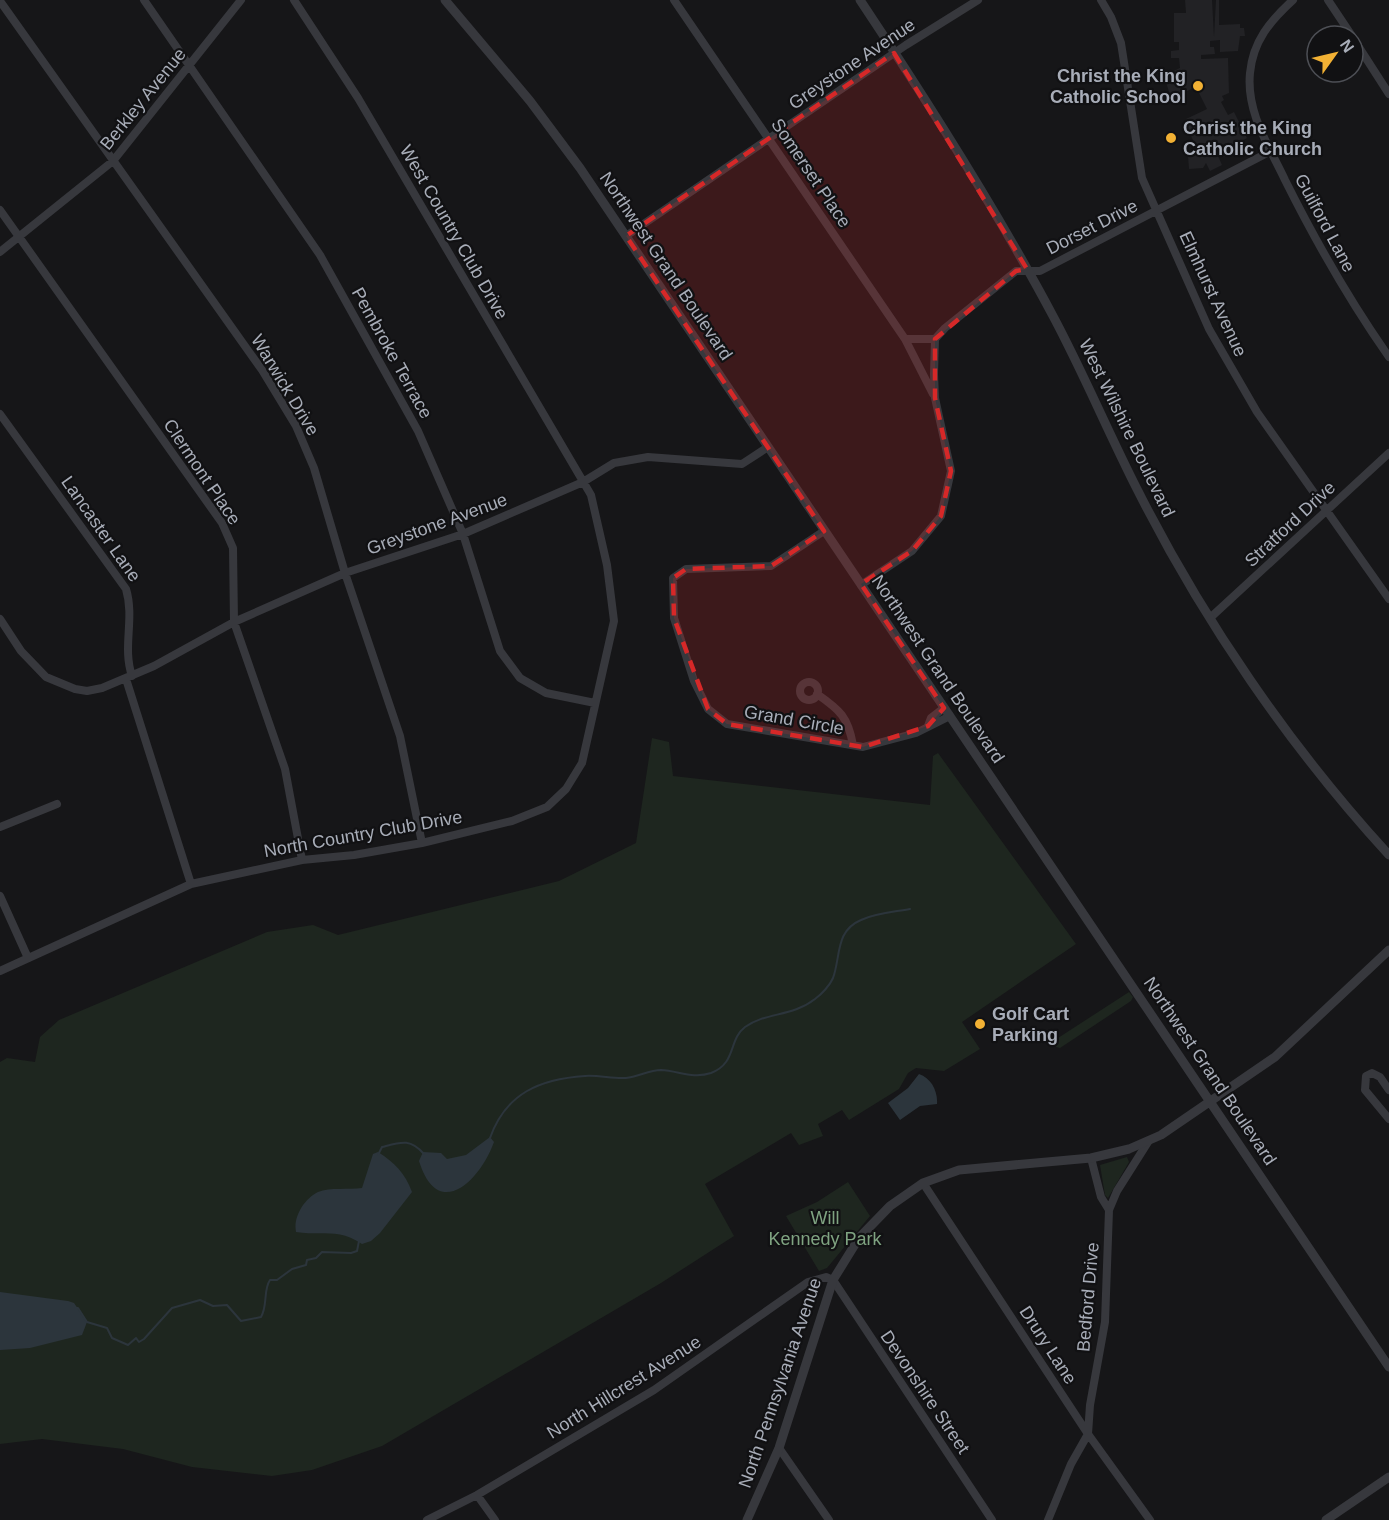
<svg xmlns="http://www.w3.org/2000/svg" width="1389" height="1520" font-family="Helvetica,sans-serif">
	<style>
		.built { fill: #222225 }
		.green { fill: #1e261f }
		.water { fill: #2c353c }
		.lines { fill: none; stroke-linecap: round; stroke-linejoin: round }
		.stream { stroke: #2c353c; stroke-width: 2 }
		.minor { stroke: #37383d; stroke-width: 8 }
		.tertiary { stroke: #37383d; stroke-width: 9 }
		.marked { fill: #d62828; fill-opacity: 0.2; stroke: #d62828; stroke-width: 4.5; stroke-dasharray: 12 8; stroke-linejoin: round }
		.poi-dot { fill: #f2b134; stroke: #111113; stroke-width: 2 }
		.labels { text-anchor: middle; stroke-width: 4.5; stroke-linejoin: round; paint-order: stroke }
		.street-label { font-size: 18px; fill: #a8adb8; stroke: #111113 }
		.poi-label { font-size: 18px; font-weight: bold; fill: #a8adb8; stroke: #111113; text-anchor: start }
		.park-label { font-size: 18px; fill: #7fa381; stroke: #111113 }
	</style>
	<rect width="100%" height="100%" fill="#161618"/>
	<path class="built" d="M 1185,0 L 1212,0 L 1214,37 L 1216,0 L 1219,0 L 1219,25 L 1240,24 L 1240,28 L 1244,28 L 1245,36 L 1240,36 L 1238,51 L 1220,52 L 1220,40 L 1210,41 L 1210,47 L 1214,47 L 1215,54 L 1201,55 L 1201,59 L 1228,58 L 1229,93 L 1222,96 L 1224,100 L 1221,102 L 1228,115 L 1234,112 L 1247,138 L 1238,143 L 1240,148 L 1228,152 L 1224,157 L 1218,156 L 1222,165 L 1210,171 L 1206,163 L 1203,168 L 1189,169 L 1188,156 L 1198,151 L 1185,123 L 1186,119 L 1207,109 L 1196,87 L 1171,98 L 1164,76 L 1180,68 L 1179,58 L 1171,58 L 1171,51 L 1179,50 L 1179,42 L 1174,42 L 1174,13 L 1186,13 Z"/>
	<path class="green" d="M 652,738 L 669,742 L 673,776 L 930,805 L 933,756 L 938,753 L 1076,944 L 962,1022 L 980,1049 L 944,1071 L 916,1068 L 908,1073 L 899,1089 L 849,1120 L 842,1110 L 818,1124 L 823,1136 L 799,1145 L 791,1133 L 705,1184 L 734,1236 L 661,1283 L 382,1446 L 312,1470 L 272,1476 L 192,1467 L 123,1449 L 42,1439 L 0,1444 L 0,1062 L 7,1058 L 35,1062 L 40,1037 L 59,1020 L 267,932 L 313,925 L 338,935 L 559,881 L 636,843 Z
		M 1129,992 L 1133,997 L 1131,1001 L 1060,1048 L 1056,1047 L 1058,1038 Z
		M 1127,1157 L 1129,1162 L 1108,1198 L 1105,1195 L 1100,1165 Z
		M 848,1182 L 870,1216 L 827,1268 L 819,1271 L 786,1216 L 817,1202 Z"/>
	<path class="water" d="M 919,1074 C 931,1078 938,1091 937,1104 L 920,1106 L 900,1120 L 888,1103 L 908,1088 Z
		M 490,1137 L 494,1142 C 480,1181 438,1222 419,1161 L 423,1152 L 441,1153 L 447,1159 L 466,1155 Z
		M 378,1152 C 395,1163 405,1173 412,1192 L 380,1233 L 371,1241 L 362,1244 C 338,1228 322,1236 296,1232 C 293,1217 304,1199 318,1192 C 330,1187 349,1190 362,1188 L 373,1154 Z
		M 0,1292 L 68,1301 L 74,1303 L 87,1322 L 82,1335 L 30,1348 L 0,1350 Z"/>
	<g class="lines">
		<path class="stream" d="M 490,1138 C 506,1093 540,1079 585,1076 C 599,1075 613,1079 626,1078 C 638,1077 649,1070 661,1070 C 679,1071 693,1079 711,1073 C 737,1063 728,1040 745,1027 C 766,1012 792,1017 815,999 C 822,994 830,985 833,978 C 841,956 835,931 861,920 C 876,913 894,912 910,909
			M 378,1155 L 382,1147 C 401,1142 410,1138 424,1154
			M 75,1308 L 78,1308 L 87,1322 L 107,1328 L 112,1338 L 128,1345 L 136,1338 L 139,1342 L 144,1339 L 172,1308 L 200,1300 L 213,1306 L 227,1305 L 241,1321 L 261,1317 C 268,1305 263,1290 270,1280 L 277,1280 L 292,1269 L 306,1265 L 307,1260 L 316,1258 L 322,1252 L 351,1253 L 357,1251 L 359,1241"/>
		<path class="minor" d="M 144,0 L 320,255 L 418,431 L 463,534 L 500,651 L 520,678 L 546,693 L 595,703
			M 674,0 L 905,339 L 935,339
			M 1101,0 L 1111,17 L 1121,43 L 1142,178 L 1209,329 L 1257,412 L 1389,599
			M 1293,0 C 1270,21 1253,41 1250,73 C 1246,112 1269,146 1285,180 C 1316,242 1349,300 1389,357
			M 1328,0 L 1352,36
			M 0,1 L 262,370 L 296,426 L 314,468 L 345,573 L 400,736 L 422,843
			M 1353,38 L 1389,94
			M 0,210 L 222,523 L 233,548 L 234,622 L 285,769 L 302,860
			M 626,236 L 906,45 L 978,0
			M 0,252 L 113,161 L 241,0
			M 905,339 L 933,394
			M 0,414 L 126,589 C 135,619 122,647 132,676
			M 824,531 L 771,566 L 686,569 L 673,578 L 674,618 L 694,681 L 708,709 L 727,724 L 863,747 L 916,733 L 950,716
			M 861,585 L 912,551 L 941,516 L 951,471 L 935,398 L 934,374 L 935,339 L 945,328 L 1016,271 L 1040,271 L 1271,151
			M 1210,618 L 1389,453
			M 0,619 L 21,651 L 46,677 L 75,689 L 87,691 L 102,688 L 154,666 L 234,622 L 345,573 L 463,534 L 583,482 L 614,463 L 648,457 L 742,464 L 768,447
			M 126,679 L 191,884
			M800 691a9 9 0 1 1 18 0a9 9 0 1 1-18 0Z
			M 817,694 C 840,710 848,717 853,745
			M 928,726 L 931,718 L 944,708
			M 0,827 L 57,804
			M 0,896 L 28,958
			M 0,971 L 191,884 L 302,860 L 354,855 L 422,843 L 512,821 L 547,807 L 566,789 L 582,763 L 614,621 L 607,565 L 591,495 L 358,98 L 294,0
			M 1389,1090 L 1380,1077 L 1372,1073 L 1366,1076 L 1365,1090 L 1389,1119
			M 1091,1158 L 1101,1197 L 1109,1210
			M 923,1183 L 1088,1434 L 1150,1520
			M 779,1448 L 829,1520
			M 477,1495 L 495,1520
			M 427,1520 L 477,1495 L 654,1390 L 808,1282 L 826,1277 L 833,1280 L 992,1520
			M 1048,1520 L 1071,1464 L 1088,1434 L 1090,1405 L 1105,1322 L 1109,1210 L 1117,1191 L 1148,1142"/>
		<path class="tertiary" d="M 445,0 L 530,101 L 580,168 L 1389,1367
			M 860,0 C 928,102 995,207 1053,316 C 1083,372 1108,432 1137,489 C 1203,620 1290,747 1389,855
			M 747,1520 L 779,1448 L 833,1280 L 859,1238 L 890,1206 L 923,1183 L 959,1170 L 1091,1158 L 1129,1149 L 1161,1135 L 1275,1057 L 1389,950
			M 1326,1520 L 1389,1477"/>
	</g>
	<path class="marked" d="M 894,53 L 1027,269 L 1016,271 L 935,339 L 935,398 L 951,471 L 941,516 L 912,551 L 861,584 L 944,708 L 928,726 L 863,747 L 727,724 L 708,709 L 674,618 L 673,578 L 686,569 L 771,566 L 824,531 L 626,236 Z"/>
	<g class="poi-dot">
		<circle cx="1198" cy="86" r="6"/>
		<circle cx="1171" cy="138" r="6"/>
		<circle cx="980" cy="1024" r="6"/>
	</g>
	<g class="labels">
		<g class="street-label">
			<text transform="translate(852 64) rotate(-34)" y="6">Greystone Avenue</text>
			<text transform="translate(143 99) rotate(-51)" y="6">Berkley Avenue</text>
			<text transform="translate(811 173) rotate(56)" y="6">Somerset Place</text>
			<text transform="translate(1325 223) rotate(62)" y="6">Guilford Lane</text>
			<text transform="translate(1092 227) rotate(-27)" y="6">Dorset Drive</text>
			<text transform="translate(454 232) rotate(60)" y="6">West Country Club Drive</text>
			<text transform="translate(666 266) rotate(56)" y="6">Northwest Grand Boulevard</text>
			<text transform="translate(1213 294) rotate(65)" y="6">Elmhurst Avenue</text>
			<text transform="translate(392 353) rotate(61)" y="6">Pembroke Terrace</text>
			<text transform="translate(285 385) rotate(59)" y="6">Warwick Drive</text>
			<text transform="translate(1127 428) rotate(64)" y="6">West Wilshire Boulevard</text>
			<text transform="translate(202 472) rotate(56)" y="6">Clermont Place</text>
			<text transform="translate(437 524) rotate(-20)" y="6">Greystone Avenue</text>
			<text transform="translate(1290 524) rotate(-43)" y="6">Stratford Drive</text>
			<text transform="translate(101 529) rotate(55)" y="6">Lancaster Lane</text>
			<text transform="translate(938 669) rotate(56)" y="6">Northwest Grand Boulevard</text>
			<text transform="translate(794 720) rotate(10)" y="6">Grand Circle</text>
			<text transform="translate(363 834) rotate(-10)" y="6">North Country Club Drive</text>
			<text transform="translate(1210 1071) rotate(56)" y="6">Northwest Grand Boulevard</text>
			<text transform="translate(1088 1297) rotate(-85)" y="6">Bedford Drive</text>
			<text transform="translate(1048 1345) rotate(57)" y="6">Drury Lane</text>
			<text transform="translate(780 1383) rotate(-71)" y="6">North Pennsylvania Avenue</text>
			<text transform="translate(624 1387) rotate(-32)" y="6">North Hillcrest Avenue</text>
			<text transform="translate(925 1392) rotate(56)" y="6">Devonshire Street</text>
		</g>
		<g class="poi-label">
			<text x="1186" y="82" text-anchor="end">Christ the King<tspan x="1186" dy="21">Catholic School</tspan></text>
			<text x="1183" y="134">Christ the King<tspan x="1183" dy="21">Catholic Church</tspan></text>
			<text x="992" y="1020">Golf Cart<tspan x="992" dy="21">Parking</tspan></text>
		</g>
		<g class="park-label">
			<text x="825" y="1224">Will<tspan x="825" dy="21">Kennedy Park</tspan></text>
		</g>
	</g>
	<g transform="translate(1335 54) rotate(56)"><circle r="28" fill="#111113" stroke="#4d4f55" stroke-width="1.5"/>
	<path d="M0-4.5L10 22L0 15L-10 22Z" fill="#f2b134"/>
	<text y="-9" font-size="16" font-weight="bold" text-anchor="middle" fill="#a8adb8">N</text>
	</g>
</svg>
